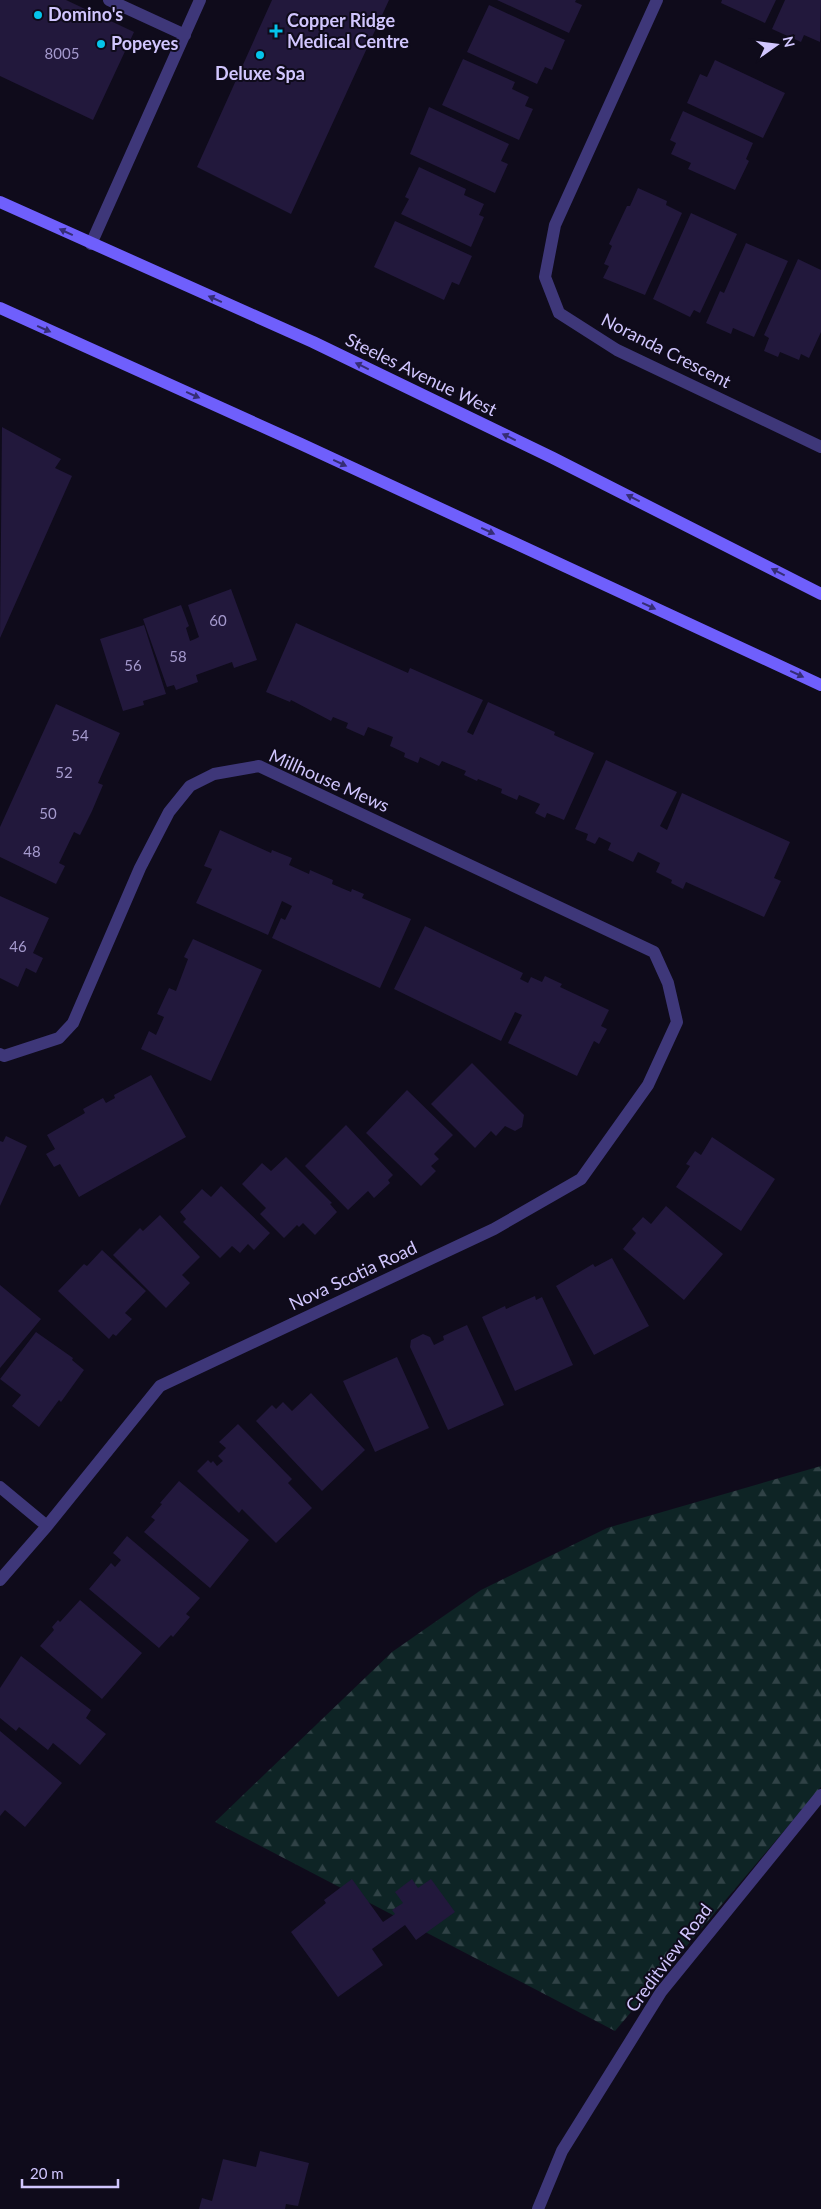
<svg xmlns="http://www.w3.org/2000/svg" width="821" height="2209" font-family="Lato,sans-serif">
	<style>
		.forest { fill: url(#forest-firs) }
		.building { fill: #22183c }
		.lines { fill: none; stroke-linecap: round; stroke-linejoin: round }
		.service { stroke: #3e3779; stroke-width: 12 }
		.minor { stroke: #3e3779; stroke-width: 12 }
		.tertiary { stroke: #3e3779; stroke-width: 12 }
		.secondary { stroke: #6f5ffc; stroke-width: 12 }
		.oneway { fill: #352d75 }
		.poi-dot { fill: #05c4eb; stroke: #0f0b1b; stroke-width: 2 }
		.labels { text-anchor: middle; stroke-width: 4; stroke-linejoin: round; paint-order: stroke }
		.number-label { font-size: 15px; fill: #a59ace }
		.poi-label { font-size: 18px; font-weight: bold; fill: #d1c6fe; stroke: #0f0b1b; text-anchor: start }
		.street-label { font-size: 18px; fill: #d1c6fe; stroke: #0f0b1b }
	</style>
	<defs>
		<pattern id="forest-firs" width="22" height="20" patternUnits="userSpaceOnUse" patternTransform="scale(1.25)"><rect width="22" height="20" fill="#0e2425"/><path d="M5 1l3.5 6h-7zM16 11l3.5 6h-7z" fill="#304246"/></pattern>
	</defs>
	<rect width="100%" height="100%" fill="#0f0b1b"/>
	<path class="forest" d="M 821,1466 L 821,1787 L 615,2031 L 215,1822 L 392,1652 L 481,1590 L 607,1528 Z"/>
	<path class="building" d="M 0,0 L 66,0 L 134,32 L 93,120 L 0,76 Z
		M 272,0 L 389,0 L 291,214 L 197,167 Z
		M 497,0 L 576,0 L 575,2 L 582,5 L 569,33 Z
		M 722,0 L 776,0 L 765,23 L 721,3 Z
		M 785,0 L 821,0 L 820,42 L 804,35 L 801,42 L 772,29 Z
		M 489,5 L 565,40 L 552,70 L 545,67 L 537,84 L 467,52 Z
		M 463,59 L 515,82 L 512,89 L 529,97 L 525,106 L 533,109 L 519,140 L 442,105 Z
		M 715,60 L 785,93 L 763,138 L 687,103 L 700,74 L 707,77 Z
		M 429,107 L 509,144 L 501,161 L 508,164 L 495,193 L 410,154 Z
		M 683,111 L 753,143 L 746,159 L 749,161 L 735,190 L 688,169 L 691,163 L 671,154 L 676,143 L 670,140 Z
		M 419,167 L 466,189 L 464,195 L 484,204 L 479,215 L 484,217 L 471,247 L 401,214 L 409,199 L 405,197 Z
		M 638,188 L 667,201 L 666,205 L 682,213 L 645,295 L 603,278 L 609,266 L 604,264 L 612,246 L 609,244 L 627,206 L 630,206 Z
		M 691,213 L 737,234 L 700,313 L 694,310 L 690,317 L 653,299 Z
		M 395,221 L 472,256 L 459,285 L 452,282 L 444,300 L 374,267 Z
		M 746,243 L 788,261 L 754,337 L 733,328 L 731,334 L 706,323 L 720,291 L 724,293 Z
		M 798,259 L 821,270 L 821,332 L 809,358 L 801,354 L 799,360 L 780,352 L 778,357 L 764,351 L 769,338 L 764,335 Z
		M 2,427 L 61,459 L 55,468 L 72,476 L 0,638 Z
		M 231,589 L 257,660 L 234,668 L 232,662 L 196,675 L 198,682 L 176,690 L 174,685 L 167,687 L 143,619 L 181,605 L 189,626 L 186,628 L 190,641 L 195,639 L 199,637 L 188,605 Z
		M 296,623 L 408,673 L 410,668 L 483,700 L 467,732 L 473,735 L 488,702 L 555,732 L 554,735 L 594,753 L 564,820 L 547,813 L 545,818 L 535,813 L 540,804 L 519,795 L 517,800 L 501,793 L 502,789 L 478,779 L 477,781 L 464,775 L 466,771 L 442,761 L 439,766 L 420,757 L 418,763 L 404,757 L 405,753 L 390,746 L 393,737 L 368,727 L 364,736 L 346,728 L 348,723 L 333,717 L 331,721 L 291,700 L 290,702 L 266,692 Z
		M 144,625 L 166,694 L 143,701 L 144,705 L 123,711 L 100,639 Z
		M 56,704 L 120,733 L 98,783 L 103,785 L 92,811 L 80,835 L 74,832 L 59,863 L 65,866 L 56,884 L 0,857 L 0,827 Z
		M 606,760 L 677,792 L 660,826 L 667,830 L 682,793 L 790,842 L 774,878 L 781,881 L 764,917 L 686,882 L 683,889 L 671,883 L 672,880 L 656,872 L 660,863 L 638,852 L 633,862 L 608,850 L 611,843 L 599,837 L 595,844 L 586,840 L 588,834 L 575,829 Z
		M 220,830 L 271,853 L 272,850 L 292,858 L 289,865 L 309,874 L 310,870 L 333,880 L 332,884 L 351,892 L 352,889 L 364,894 L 362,898 L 411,919 L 380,988 L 272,938 L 281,918 L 285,920 L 292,906 L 282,901 L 268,935 L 196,903 L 212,869 L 204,866 Z
		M 0,896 L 49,918 L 33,953 L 43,958 L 36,973 L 26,968 L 18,987 L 0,978 Z
		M 425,926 L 523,973 L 520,979 L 528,983 L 531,977 L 542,982 L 545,976 L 562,984 L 560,987 L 609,1010 L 601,1026 L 607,1029 L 599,1044 L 594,1041 L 577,1076 L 508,1043 L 522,1015 L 515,1012 L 501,1041 L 394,989 Z
		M 193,939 L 262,970 L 211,1081 L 141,1049 L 149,1031 L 156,1035 L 164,1017 L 157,1014 L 169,988 L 176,991 L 188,959 L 184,957 Z
		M 472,1063 L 524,1115 L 522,1127 L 515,1131 L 505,1126 L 496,1136 L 491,1131 L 475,1148 L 431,1104 Z
		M 151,1075 L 186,1137 L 79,1197 L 60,1164 L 54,1167 L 46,1154 L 55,1149 L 47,1135 L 85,1113 L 83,1109 L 103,1098 L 106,1103 L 115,1098 L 114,1095 Z
		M 407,1090 L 453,1135 L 434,1154 L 439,1159 L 431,1166 L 436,1171 L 421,1186 L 366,1133 Z
		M 346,1125 L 393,1175 L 388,1180 L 390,1183 L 374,1198 L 368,1191 L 348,1210 L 305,1166 Z
		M 6,1136 L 27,1146 L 0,1206 L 0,1141 L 3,1142 Z
		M 712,1137 L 775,1179 L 741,1231 L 676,1187 L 690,1166 L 686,1164 L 695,1151 L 701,1155 Z
		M 286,1157 L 332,1203 L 330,1204 L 337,1212 L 315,1235 L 303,1223 L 299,1227 L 297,1225 L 284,1238 L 260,1214 L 266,1208 L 242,1184 L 262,1163 L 271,1171 Z
		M 221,1186 L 270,1233 L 254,1250 L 248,1244 L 240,1253 L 232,1246 L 220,1258 L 183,1222 L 186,1219 L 180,1212 L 202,1189 L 211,1197 Z
		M 666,1206 L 723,1254 L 684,1300 L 623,1249 L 636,1233 L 632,1229 L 643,1217 L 651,1224 Z
		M 160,1215 L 200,1257 L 182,1275 L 190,1283 L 166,1308 L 113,1255 L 140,1228 L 143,1231 Z
		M 102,1250 L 146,1291 L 125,1313 L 132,1319 L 116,1336 L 113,1334 L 109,1339 L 58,1291 L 84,1264 L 87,1266 Z
		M 612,1258 L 649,1326 L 594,1355 L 556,1286 L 593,1264 L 595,1267 Z
		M 0,1285 L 41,1319 L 0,1368 Z
		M 535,1296 L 536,1300 L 542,1297 L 573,1365 L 515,1391 L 482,1317 L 505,1306 L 506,1309 Z
		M 467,1325 L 504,1405 L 448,1430 L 410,1347 L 411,1340 L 423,1334 L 430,1337 L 434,1345 L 444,1340 L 443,1336 Z
		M 36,1332 L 73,1358 L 72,1360 L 84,1370 L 61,1402 L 59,1400 L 39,1427 L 12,1406 L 21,1395 L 0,1379 Z
		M 397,1357 L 429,1428 L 375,1452 L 343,1381 Z
		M 311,1393 L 365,1450 L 322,1491 L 256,1421 L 272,1405 L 276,1409 L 283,1402 L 292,1411 Z
		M 238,1424 L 292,1479 L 288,1483 L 312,1508 L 276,1543 L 242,1509 L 239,1513 L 197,1471 L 208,1460 L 211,1463 L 213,1461 L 217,1466 L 223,1461 L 218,1456 L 226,1448 L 219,1442 Z
		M 179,1481 L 249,1540 L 210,1588 L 144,1532 L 155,1520 L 151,1517 L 162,1504 L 160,1503 Z
		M 127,1536 L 200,1598 L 186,1614 L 190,1617 L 173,1637 L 171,1635 L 159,1648 L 89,1589 L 111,1563 L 115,1567 L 121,1560 L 113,1553 Z
		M 80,1600 L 142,1653 L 102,1699 L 40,1646 L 54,1630 L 52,1627 L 58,1620 L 60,1622 Z
		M 21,1656 L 91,1710 L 86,1718 L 106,1734 L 80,1765 L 53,1743 L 48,1750 L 19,1727 L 16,1731 L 0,1718 L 0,1688 Z
		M 0,1731 L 62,1783 L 25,1827 L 5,1810 L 0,1816 Z
		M 352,1879 L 383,1922 L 395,1914 L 392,1910 L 403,1903 L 395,1892 L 412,1879 L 418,1888 L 431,1879 L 455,1912 L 416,1940 L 405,1925 L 372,1949 L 383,1965 L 338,1997 L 291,1932 L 326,1903 L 324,1900 Z
		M 260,2151 L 309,2163 L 298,2206 L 286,2204 L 285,2209 L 199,2209 L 202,2198 L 212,2201 L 223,2159 L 256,2167 Z"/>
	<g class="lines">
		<path class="service" d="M 109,0 L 185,35
			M 91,244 L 200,0"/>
		<path class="minor" d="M 657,0 L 555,225 L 545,277 L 559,313 L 617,350 L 821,447
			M 0,1054 L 4,1056 L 59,1038 L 73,1023 L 140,868 L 169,812 L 190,786 L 214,774 L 259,766 L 654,952 L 668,983 L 677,1022 L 648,1085 L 581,1179 L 494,1229 L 160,1386 L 47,1526 L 0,1580
			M 0,1487 L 47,1526"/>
		<path class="tertiary" d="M 538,2209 L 562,2151 L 661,1992 L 821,1795"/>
		<path class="secondary" d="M 0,202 L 313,342 L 553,458 L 821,594
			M 0,308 L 301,444 L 821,685"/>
	</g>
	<defs><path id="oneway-solid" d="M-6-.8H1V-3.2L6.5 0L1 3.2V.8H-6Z" transform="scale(1.25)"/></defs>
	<g class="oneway">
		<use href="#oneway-solid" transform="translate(66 232) rotate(-155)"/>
		<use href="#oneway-solid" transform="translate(215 299) rotate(-156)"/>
		<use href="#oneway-solid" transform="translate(44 329) rotate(24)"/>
		<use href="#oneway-solid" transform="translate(362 366) rotate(-154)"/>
		<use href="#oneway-solid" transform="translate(193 395) rotate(24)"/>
		<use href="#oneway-solid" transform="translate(509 437) rotate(-154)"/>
		<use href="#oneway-solid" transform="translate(340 463) rotate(25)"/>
		<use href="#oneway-solid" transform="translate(633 498) rotate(-153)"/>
		<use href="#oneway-solid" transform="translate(488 531) rotate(25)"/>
		<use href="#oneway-solid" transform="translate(778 572) rotate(-153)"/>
		<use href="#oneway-solid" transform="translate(649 606) rotate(25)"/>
		<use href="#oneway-solid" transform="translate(797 674) rotate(25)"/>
	</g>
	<g class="poi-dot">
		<circle cx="38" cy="15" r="5"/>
		<path d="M273.5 23.5h5v5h5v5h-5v5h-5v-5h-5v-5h5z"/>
		<circle cx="101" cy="44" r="5"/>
		<circle cx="260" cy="55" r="5"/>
	</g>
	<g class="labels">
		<g class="number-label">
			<text x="62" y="59">8005</text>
			<text x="218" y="626">60</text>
			<text x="178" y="662">58</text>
			<text x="133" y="671">56</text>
			<text x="80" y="741">54</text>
			<text x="64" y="778">52</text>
			<text x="48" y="819">50</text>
			<text x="32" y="857">48</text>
			<text x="18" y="952">46</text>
		</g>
		<g class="poi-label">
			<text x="48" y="21">Domino's</text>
			<text x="287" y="27">Copper Ridge<tspan x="287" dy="21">Medical Centre</tspan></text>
			<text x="111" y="50">Popeyes</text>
			<text x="260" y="80" text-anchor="middle">Deluxe Spa</text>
		</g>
		<g class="street-label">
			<text transform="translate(666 351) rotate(27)" y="6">Noranda Crescent</text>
			<text transform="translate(421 375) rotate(26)" y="6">Steeles Avenue West</text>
			<text transform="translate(329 781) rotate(24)" y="6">Millhouse Mews</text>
			<text transform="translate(353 1276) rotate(-25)" y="6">Nova Scotia Road</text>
			<text transform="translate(669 1958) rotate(-53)" y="6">Creditview Road</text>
		</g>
	</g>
	<g transform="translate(776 45) rotate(76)" stroke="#0f0b1b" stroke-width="4" paint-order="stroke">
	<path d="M0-4L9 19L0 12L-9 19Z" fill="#d1c6fe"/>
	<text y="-8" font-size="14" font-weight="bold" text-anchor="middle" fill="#d1c6fe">N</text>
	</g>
	<path d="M22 2179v8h96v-8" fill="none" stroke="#d1c6fe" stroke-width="2.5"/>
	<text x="30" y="2179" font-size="15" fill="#d1c6fe" stroke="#0f0b1b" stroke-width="4" paint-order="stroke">20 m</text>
</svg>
